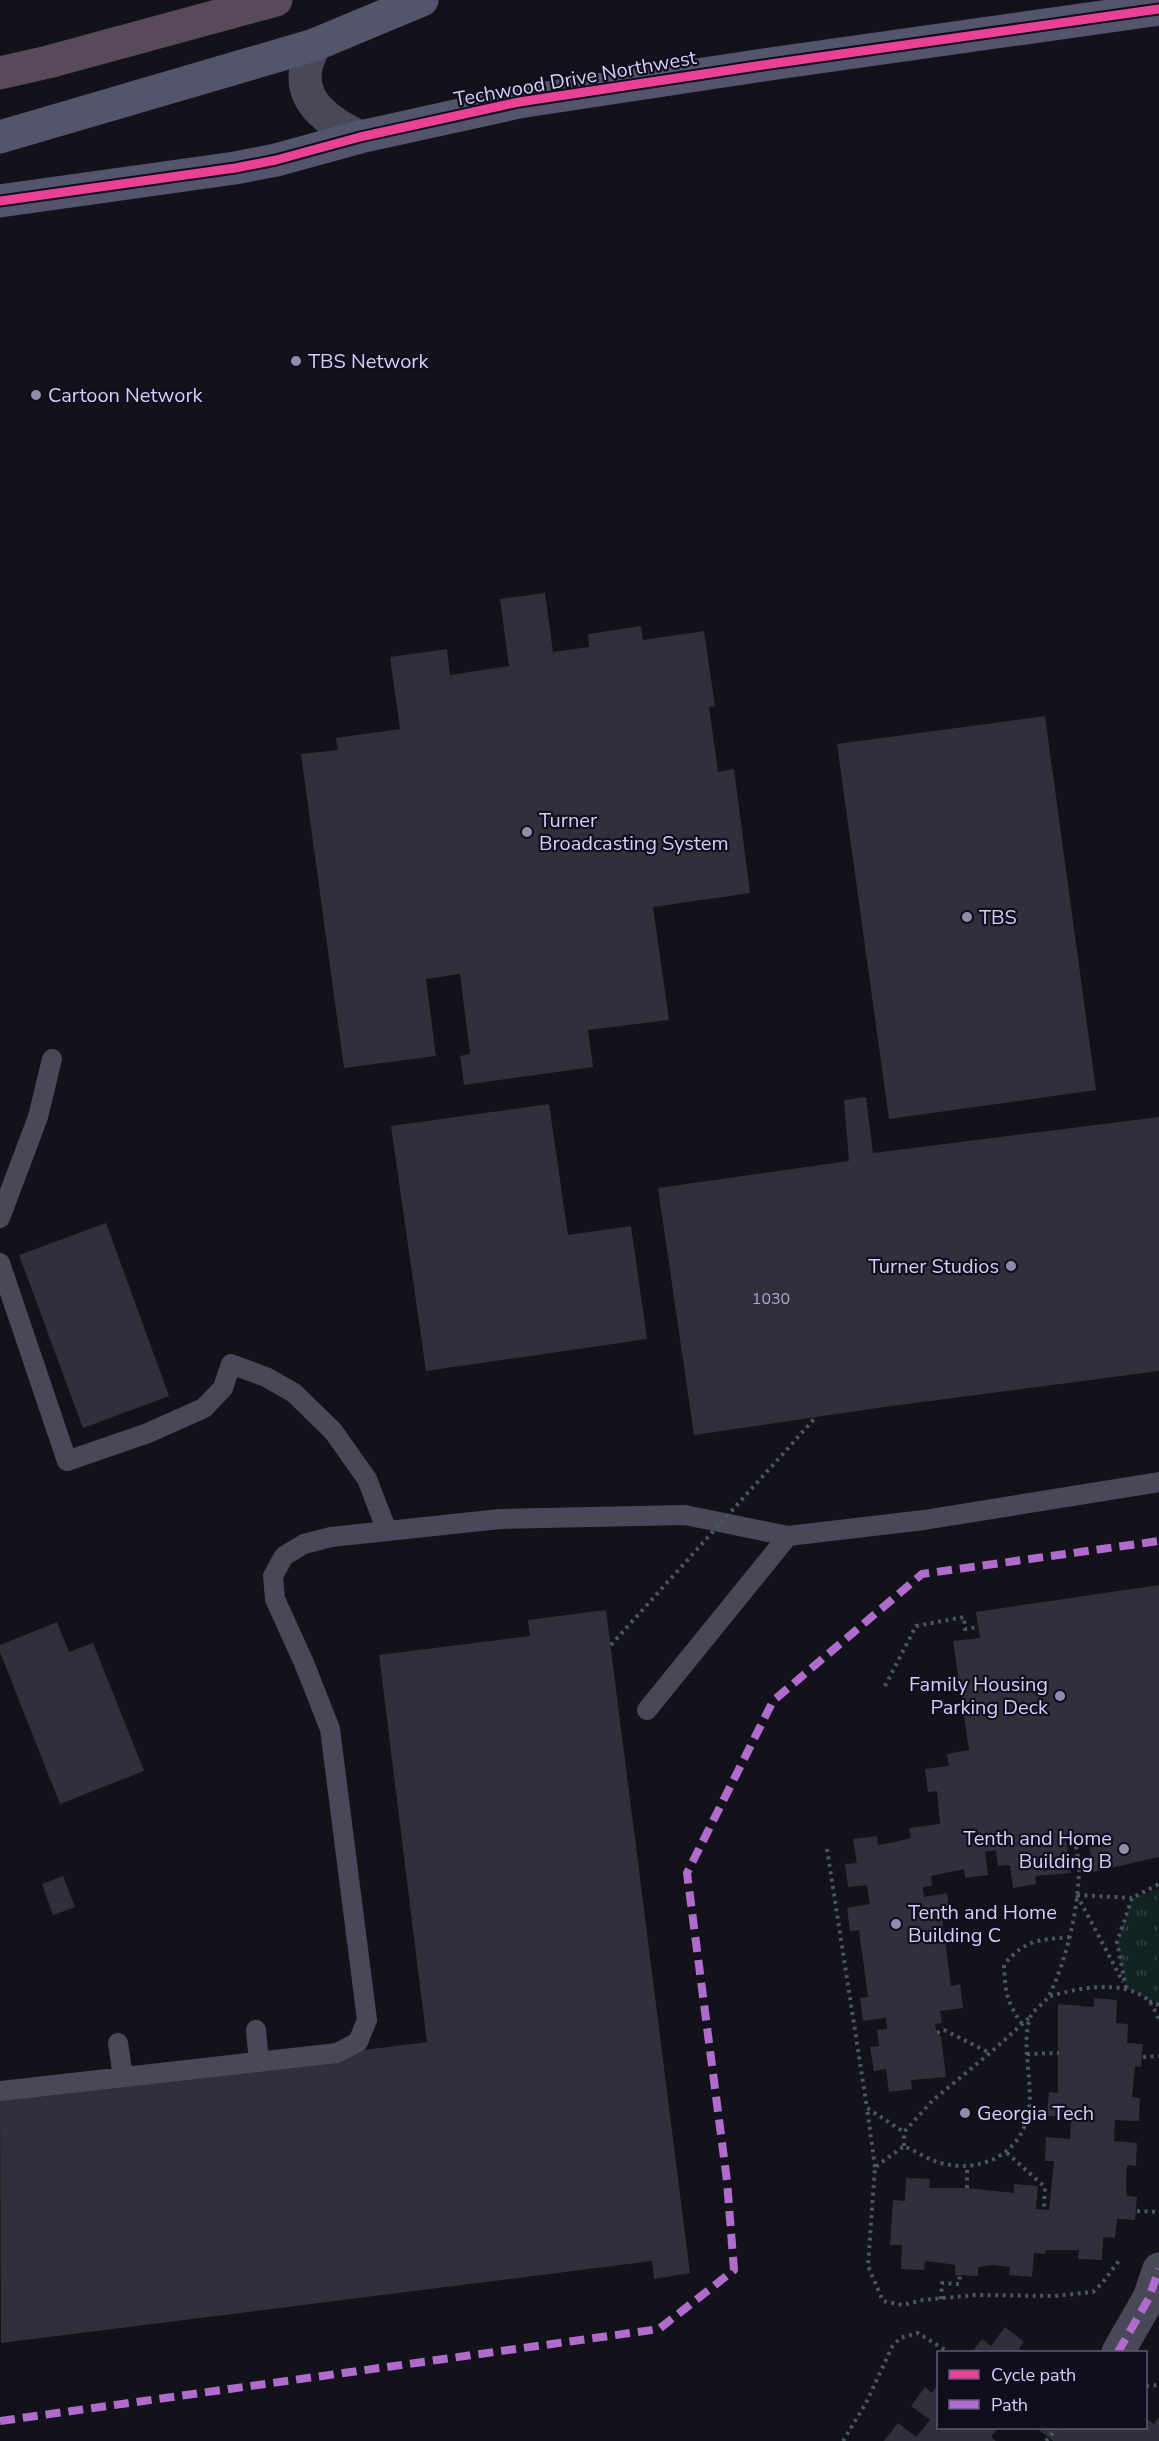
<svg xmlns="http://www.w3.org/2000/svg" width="1159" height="2441" font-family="'Nunito Sans',sans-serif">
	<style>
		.grass { fill: url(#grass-tufts) }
		.building { fill: #312f3c }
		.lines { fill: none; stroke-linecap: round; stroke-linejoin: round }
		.path { stroke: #4a5660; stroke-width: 4; stroke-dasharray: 3 4.5; stroke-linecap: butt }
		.lane { stroke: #484859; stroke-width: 20 }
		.street { stroke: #484859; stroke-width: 33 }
		.secondary { stroke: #54556c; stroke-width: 33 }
		.highway { stroke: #58495b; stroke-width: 33 }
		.path-bridge { stroke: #4a5660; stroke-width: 4; stroke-dasharray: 3 4.5; stroke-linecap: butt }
		.quiet { stroke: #b06ccc; stroke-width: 8; stroke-dasharray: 15 8; stroke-linecap: butt }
		.cycleway-casing { stroke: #100e1d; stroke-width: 13 }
		.cycleway { stroke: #ea4096; stroke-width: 9 }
		.poi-dot { fill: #8f8dab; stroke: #100e1d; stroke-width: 2 }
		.labels { text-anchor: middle; stroke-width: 4.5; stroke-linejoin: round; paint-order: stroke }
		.number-label { font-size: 16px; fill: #aaa7ca }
		.street-label { font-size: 20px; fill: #d2cff9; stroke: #100e1d }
		.poi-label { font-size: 20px; fill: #d2cff9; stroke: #100e1d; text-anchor: start }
	</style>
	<defs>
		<pattern id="grass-tufts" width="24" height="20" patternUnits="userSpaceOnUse" patternTransform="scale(1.5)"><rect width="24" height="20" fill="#122323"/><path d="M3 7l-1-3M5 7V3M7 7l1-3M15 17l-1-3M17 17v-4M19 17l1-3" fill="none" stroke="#344244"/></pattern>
	</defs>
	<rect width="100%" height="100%" fill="#13121a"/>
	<path class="grass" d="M 1159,1889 L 1159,2004 L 1126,1988 L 1117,1942 L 1132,1898 Z"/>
	<path class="building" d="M 545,593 L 553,652 L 589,647 L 588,634 L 641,626 L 643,640 L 704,631 L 715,706 L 709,707 L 718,772 L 734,769 L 750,893 L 653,907 L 669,1020 L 588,1030 L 593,1067 L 464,1085 L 460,1056 L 470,1054 L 460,974 L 426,979 L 436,1056 L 344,1068 L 301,754 L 338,750 L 336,738 L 400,729 L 390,657 L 447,649 L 450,675 L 509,666 L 500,599 Z
		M 1045,716 L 1096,1090 L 889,1119 L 837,744 Z
		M 866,1097 L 873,1153 L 1159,1117 L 1159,1371 L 884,1407 L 694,1435 L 658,1188 L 849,1161 L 844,1100 Z
		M 549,1104 L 568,1235 L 631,1226 L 647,1339 L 426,1371 L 391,1126 Z
		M 106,1223 L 169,1396 L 83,1428 L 19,1255 Z
		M 1159,1585 L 1159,1857 L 1093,1872 L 1088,1837 L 1066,1840 L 1071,1873 L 1035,1876 L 1036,1884 L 1013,1888 L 1010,1865 L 998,1866 L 996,1850 L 985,1852 L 988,1875 L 965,1878 L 964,1869 L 931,1876 L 932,1886 L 923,1887 L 924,1897 L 947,1893 L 950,1917 L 942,1918 L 951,1986 L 960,1984 L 963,2008 L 940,2011 L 942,2023 L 935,2024 L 937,2033 L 941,2037 L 946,2077 L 911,2080 L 912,2089 L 889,2092 L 886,2069 L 874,2071 L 870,2047 L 879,2046 L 877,2030 L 887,2029 L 886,2018 L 863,2021 L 860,1998 L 868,1997 L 859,1930 L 850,1931 L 847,1908 L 870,1904 L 867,1885 L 848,1887 L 845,1864 L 857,1863 L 853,1839 L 877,1836 L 878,1845 L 895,1842 L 911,1838 L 909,1828 L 940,1824 L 937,1791 L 928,1792 L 925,1769 L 949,1766 L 947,1754 L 969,1750 L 953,1641 L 980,1638 L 976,1612 Z
		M 606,1610 L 690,2273 L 654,2279 L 652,2261 L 1,2343 L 0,2096 L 427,2042 L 379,1655 L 530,1636 L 528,1620 Z
		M 57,1622 L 69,1652 L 93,1643 L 144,1771 L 60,1804 L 0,1652 L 0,1645 Z
		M 63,1876 L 75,1907 L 53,1915 L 42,1884 Z
		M 1094,1998 L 1117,2000 L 1116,2023 L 1128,2024 L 1127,2043 L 1143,2044 L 1141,2067 L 1135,2066 L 1132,2097 L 1140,2098 L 1139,2121 L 1115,2120 L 1114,2141 L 1137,2143 L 1136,2166 L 1127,2165 L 1126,2183 L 1127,2196 L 1137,2197 L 1135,2220 L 1117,2219 L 1115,2238 L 1103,2237 L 1102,2260 L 1078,2259 L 1079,2250 L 1046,2250 L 1045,2254 L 1034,2253 L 1032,2277 L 1009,2275 L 1010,2267 L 992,2265 L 978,2267 L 978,2276 L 955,2275 L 955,2265 L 942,2263 L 925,2261 L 924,2270 L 901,2269 L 902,2245 L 890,2245 L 893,2200 L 905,2201 L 906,2178 L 930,2179 L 929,2188 L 967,2188 L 1014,2193 L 1014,2184 L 1038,2186 L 1036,2209 L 1049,2210 L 1054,2161 L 1045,2161 L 1046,2137 L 1070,2139 L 1071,2117 L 1047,2116 L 1049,2092 L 1058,2093 L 1058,2004 L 1094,2007 Z
		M 1005,2327 L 1024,2342 L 1019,2348 L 1024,2352 L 972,2352 L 982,2339 L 991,2346 Z
		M 938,2384 L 938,2428 L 998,2428 L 991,2437 L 996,2441 L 884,2441 L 898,2423 L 916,2437 L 930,2420 L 911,2406 L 925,2387 L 932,2393 Z
		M 1159,2417 L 1159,2441 L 1053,2441 L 1039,2430 L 1041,2428 L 1146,2428 L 1146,2419 L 1154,2424 Z"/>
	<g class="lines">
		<path class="path" d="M 885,1686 L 916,1626 L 964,1617 L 965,1629 L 979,1627
			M 1075,1839 C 1076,1849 1079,1860 1079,1870 C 1078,1911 1067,1957 1050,1994 C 1046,2003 1033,2009 1030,2018 C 1021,2044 1033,2083 1029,2109 C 1023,2155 979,2175 937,2162 C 926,2158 915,2151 904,2146 L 875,2167 L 868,2266 L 883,2301 L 903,2305 L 923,2300 L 975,2295 L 1055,2296 L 1093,2292 L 1103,2282 L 1121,2258
			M 827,1849 L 867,2108
			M 1077,1895 L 1123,1982
			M 1077,1895 L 1132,1898
			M 1126,1988 L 1117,1942 L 1132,1898 L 1159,1884
			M 1050,1996 C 1080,1988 1120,1979 1147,1999 C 1152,2003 1156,2013 1159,2020
			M 1149,2001 L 1159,2005
			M 1022,2024 C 1006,2001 1005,1991 1004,1964 C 1029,1938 1036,1941 1069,1937
			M 937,2033 L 944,2030 L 990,2053
			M 1027,2054 L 1059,2053
			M 1143,2057 L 1159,2056
			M 904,2146 L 904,2132 L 932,2101 L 990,2053 L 1030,2017
			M 1007,2153 L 1045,2187 L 1044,2209
			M 875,2167 L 867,2108 L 904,2132
			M 967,2188 L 967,2168
			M 1137,2211 L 1159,2212
			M 941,2299 L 942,2283 L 959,2284 L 960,2275
			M 1146,2386 L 1159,2385
			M 843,2441 L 866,2403 L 892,2347 L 900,2338 L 918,2333 L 948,2352
			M 1046,2441 L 1057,2428"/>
		<path class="lane" d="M 0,1218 L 38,1117 L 52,1059
			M 0,1263 L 67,1461 L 148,1433 L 204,1408 L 223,1388 L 231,1364 L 266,1377 L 294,1393 L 333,1431 L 367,1479 L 387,1531
			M 647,1710 L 788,1536
			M 256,2030 L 259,2062
			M 118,2043 L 123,2077
			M 0,2091 L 337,2053 L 358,2042 L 367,2020 L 330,1729 L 304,1663 L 275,1599 L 273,1576 L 284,1556 L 304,1544 L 331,1537 L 500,1519 L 685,1515 L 788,1536 L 924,1520 L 1159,1482"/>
		<path class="street" d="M 314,45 C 312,53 307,60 306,68 C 299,104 333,124 360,137
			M 1118,2352 L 1149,2298 L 1159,2269"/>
		<path class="secondary" d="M 0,137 L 314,45 L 422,0
			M 0,201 L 235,168 L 276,160 L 360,137 L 519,102 L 770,64 L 1159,9"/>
		<path class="highway" d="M 0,73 L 48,62 L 276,0"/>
		<path class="path-bridge" d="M 611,1645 L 816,1417"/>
		<path class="quiet" d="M 1118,2352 L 1149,2298 L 1159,2269
			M 0,2421 L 659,2329 L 734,2270 L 727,2181 L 687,1873 L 773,1701 L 922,1574 L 1159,1541"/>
		<g class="cycleway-casing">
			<path id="cycleway" d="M 0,201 L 235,168 L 276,160 L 360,137 L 519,102 L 770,64 L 1159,9"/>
		</g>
		<use href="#cycleway" class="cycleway"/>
	</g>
	<g class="poi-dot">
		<circle cx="296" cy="361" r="6"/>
		<circle cx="36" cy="395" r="6"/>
		<circle cx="527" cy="832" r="6"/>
		<circle cx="967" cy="917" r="6"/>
		<circle cx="1011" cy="1266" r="6"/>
		<circle cx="1060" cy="1696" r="6"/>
		<circle cx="1124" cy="1849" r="6"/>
		<circle cx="896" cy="1924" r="6"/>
		<circle cx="965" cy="2113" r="6"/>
	</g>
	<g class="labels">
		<g class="number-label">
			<text x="771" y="1304">1030</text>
		</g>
		<g class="street-label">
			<text transform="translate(575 78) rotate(-10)" y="7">Techwood Drive Northwest</text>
		</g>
		<g class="poi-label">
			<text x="308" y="368">TBS Network</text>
			<text x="48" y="402">Cartoon Network</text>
			<text x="539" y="827">Turner<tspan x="539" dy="23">Broadcasting System</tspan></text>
			<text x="979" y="924">TBS</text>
			<text x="999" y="1273" text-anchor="end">Turner Studios</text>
			<text x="1048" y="1691" text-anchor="end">Family Housing<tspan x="1048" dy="23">Parking Deck</tspan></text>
			<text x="1112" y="1845" text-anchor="end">Tenth and Home<tspan x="1112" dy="23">Building B</tspan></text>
			<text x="908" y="1919">Tenth and Home<tspan x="908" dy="23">Building C</tspan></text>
			<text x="977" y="2120">Georgia Tech</text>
		</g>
	</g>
	<rect x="937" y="2351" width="210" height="78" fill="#100e1d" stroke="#5e5b75" stroke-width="1.5"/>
	<rect x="949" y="2370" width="30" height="9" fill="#ea4096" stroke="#5e5b75" stroke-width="1.5"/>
	<text x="991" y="2381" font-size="18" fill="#d2cff9">Cycle path</text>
	<rect x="949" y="2400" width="30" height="9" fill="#b06ccc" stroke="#5e5b75" stroke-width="1.5"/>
	<text x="991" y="2411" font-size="18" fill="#d2cff9">Path</text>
</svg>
